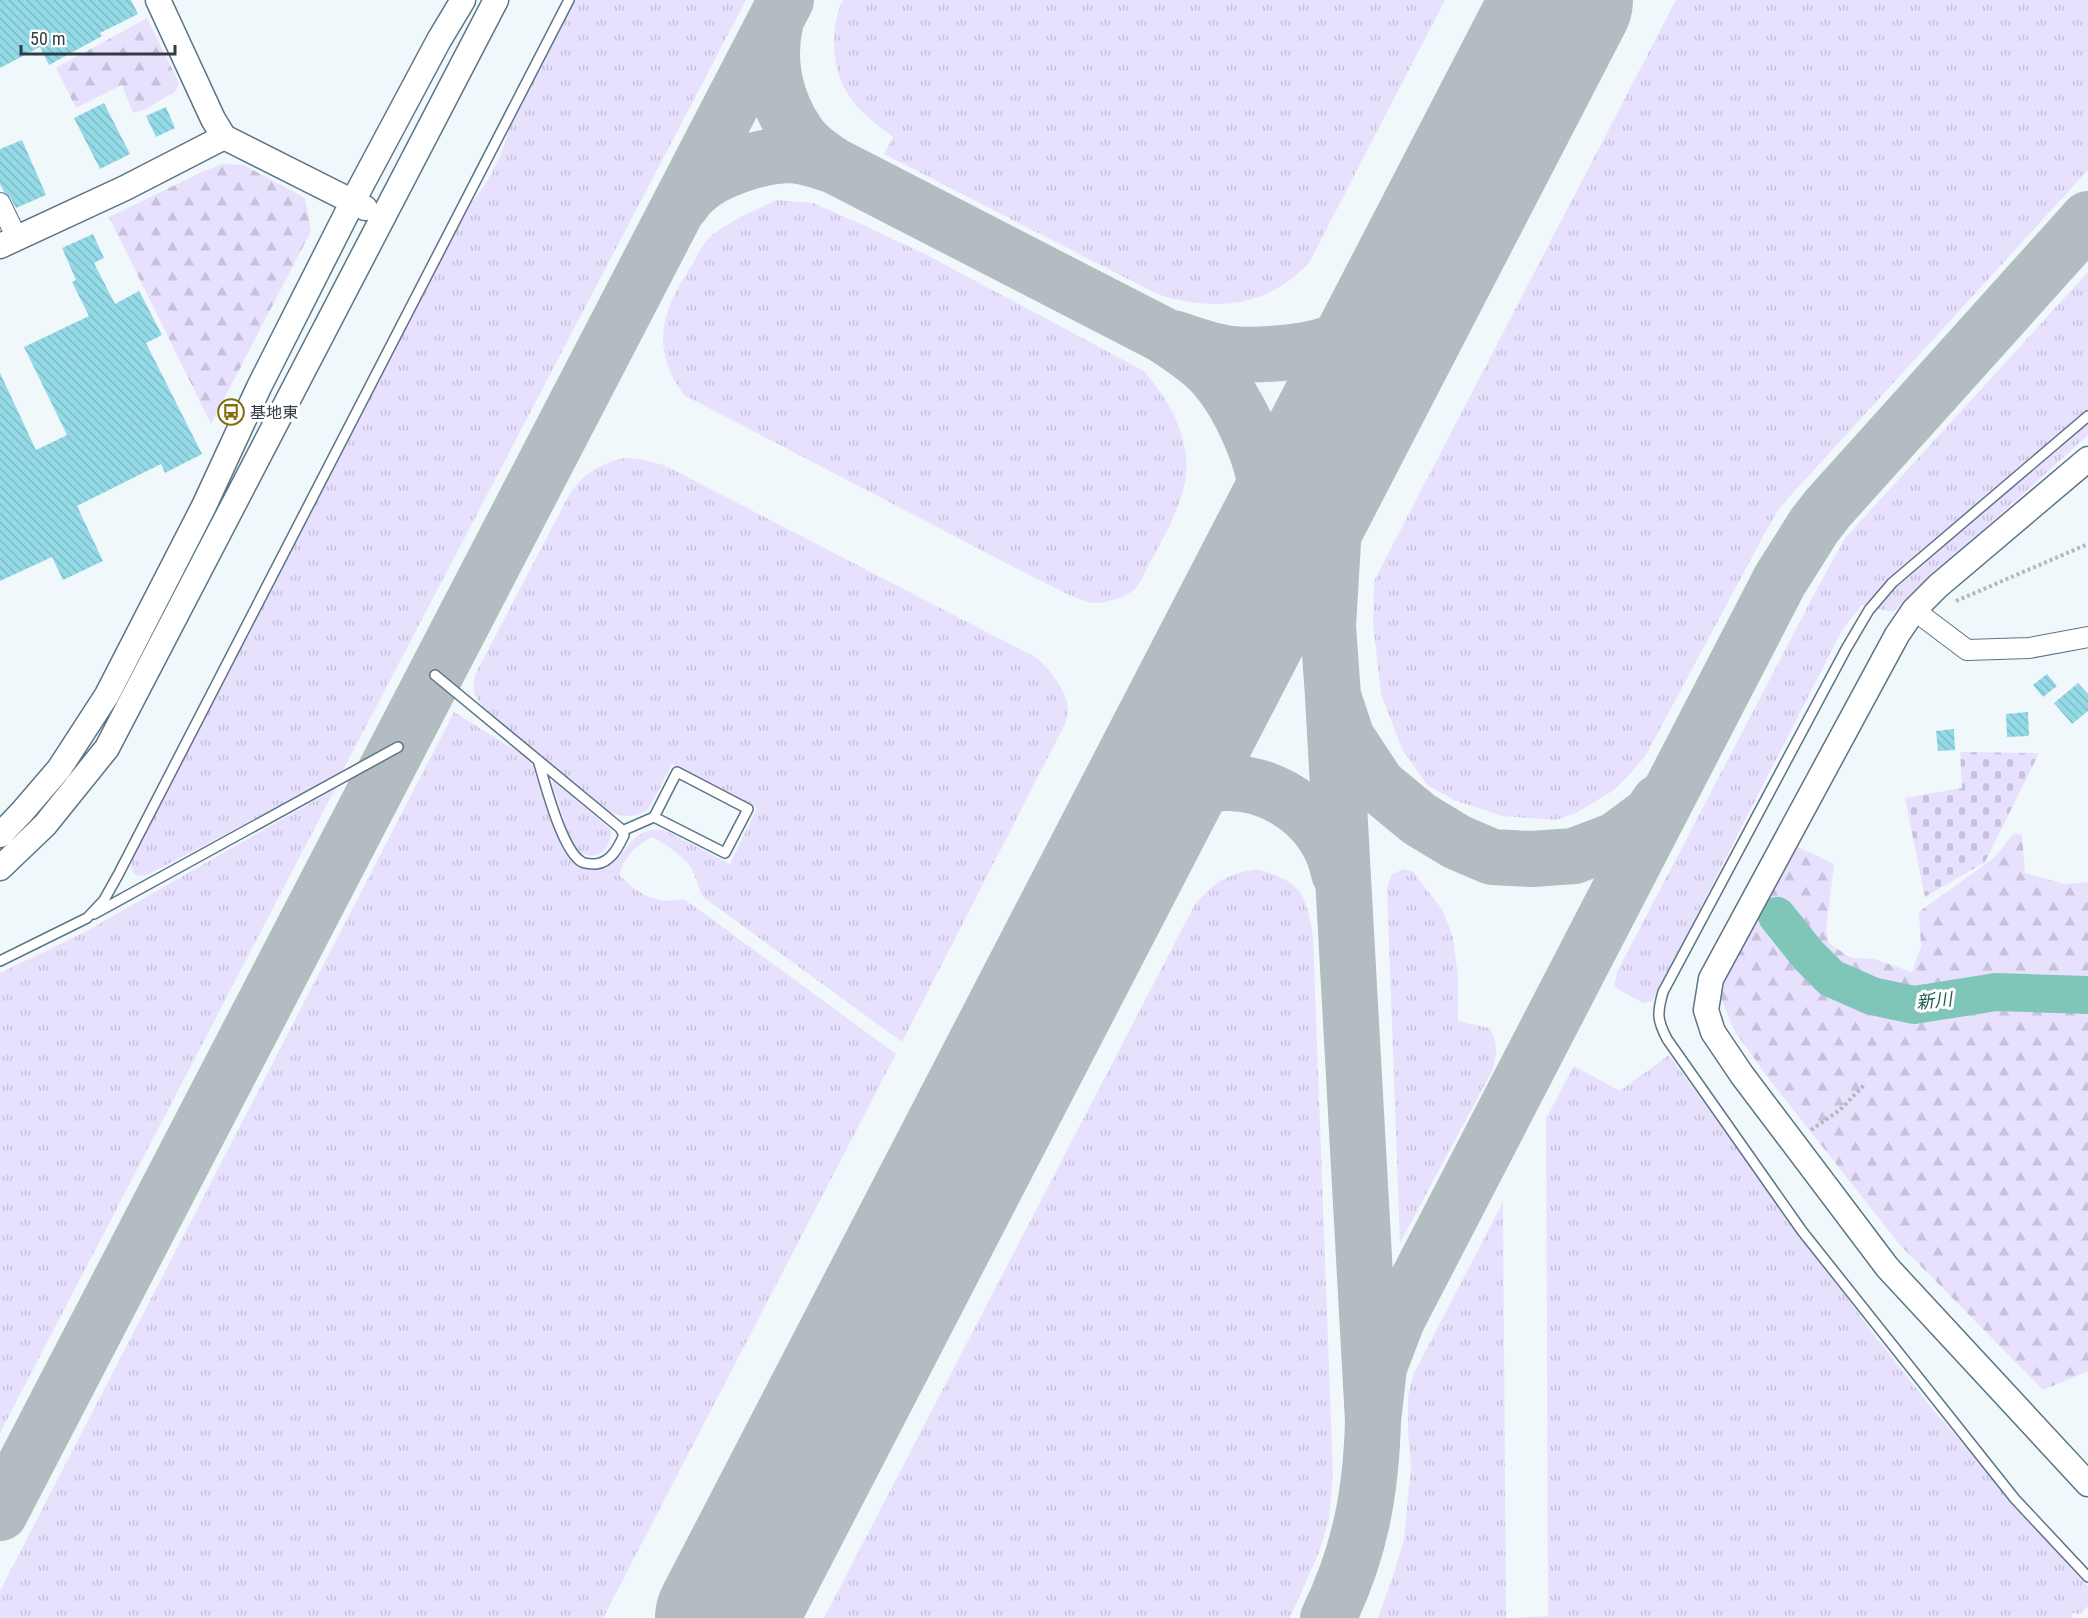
<svg xmlns="http://www.w3.org/2000/svg" width="2088" height="1618" font-family="'Roboto Condensed','Noto Sans JP',sans-serif">
	<style>
		.grass { fill: url(#grass-tufts) }
		.forest { fill: url(#forest-firs) }
		.cemetery { fill: url(#cemetery-stones) }
		.lines { fill: none; stroke-linecap: round; stroke-linejoin: round }
		.river { stroke: #80c6b8; stroke-width: 38 }
		.taxiway { stroke: #b3bcc1; stroke-width: 56 }
		.runway { stroke: #b3bcc1; stroke-width: 140 }
		.building { fill: url(#building-back-hatch) }
		.service-casing { stroke: #5a7587; stroke-width: 12 }
		.minor-casing { stroke: #5a7587; stroke-width: 22 }
		.tertiary-casing { stroke: #5a7587; stroke-width: 27 }
		.path { stroke: #b1b9bf; stroke-width: 4; stroke-dasharray: 3 3; stroke-linecap: butt }
		.service { stroke: #fff; stroke-width: 9 }
		.minor { stroke: #fff; stroke-width: 20 }
		.tertiary { stroke: #fff; stroke-width: 24 }
		.labels { text-anchor: middle; stroke-width: 6; stroke-linejoin: round; paint-order: stroke }
		.poi-label { font-size: 16px; fill: #303c44; stroke: #fff; text-anchor: start }
		.water-label { font-size: 18px; font-style: italic; fill: #1f594f; stroke: #fff }
	</style>
	<defs>
		<pattern id="grass-tufts" width="24" height="20" patternUnits="userSpaceOnUse" patternTransform="scale(1.5)"><rect width="24" height="20" fill="#e8e1fe"/><path d="M3 7l-1-3M5 7V3M7 7l1-3M15 17l-1-3M17 17v-4M19 17l1-3" fill="none" stroke="#c7c2db"/></pattern>
		<pattern id="forest-firs" width="22" height="20" patternUnits="userSpaceOnUse" patternTransform="scale(1.5)"><rect width="22" height="20" fill="#e8e1fe"/><path d="M5 1l3.5 6h-7zM16 11l3.5 6h-7z" fill="#c7c2db"/></pattern>
		<pattern id="cemetery-stones" width="16" height="16" patternUnits="userSpaceOnUse" patternTransform="scale(1.5)"><rect width="16" height="16" fill="#e8e1fe"/><path d="M2 7V4a2 2 0 0 1 4 0v3zM10 15v-3a2 2 0 0 1 4 0v3z" fill="#c7c2db"/></pattern>
		<pattern id="building-back-hatch" width="6" height="6" patternUnits="userSpaceOnUse" patternTransform="scale(1.5)"><rect width="6" height="6" fill="#93dae6"/><path d="M-1 5l2 2M0 0l6 6M5-1l2 2" fill="none" stroke="#7fbcc6"/></pattern>
	</defs>
	<rect width="100%" height="100%" fill="#f1f8fc"/>
	<path class="grass" d="M 575,0 L 746,0 L 341,774 L 151,873 C 133,881 128,870 133,854 L 470,203 C 487,188 505,150 509,127 Z
		M 843,0 L 1445,0 L 1309,263 C 1267,308 1213,312 1157,294 L 884,154 L 893,137 C 876,124 857,111 846,91 C 831,65 830,27 843,0 Z
		M 1676,0 L 2088,0 L 2088,170 L 1781,506 L 1766,531 L 1646,755 L 1632,772 L 1614,790 L 1576,813 L 1556,820 L 1502,816 L 1454,800 L 1427,785 L 1402,749 L 1381,694 L 1373,623 L 1374,581 Z
		M 777,200 L 813,203 L 861,224 L 925,254 L 1144,371 C 1165,396 1182,422 1186,456 C 1190,493 1169,527 1152,559 C 1147,567 1143,579 1137,587 C 1128,597 1107,603 1094,603 C 1077,601 1051,585 1035,578 L 684,395 C 649,348 662,310 692,265 C 697,256 702,245 709,238 C 724,223 758,209 777,200 Z
		M 2088,272 L 2088,435 L 1893,612 L 1862,605 L 1842,630 L 1653,1001 L 1643,1003 L 1614,987 L 1617,972 L 1819,585 L 1846,537 Z
		M 624,458 L 639,459 L 664,465 L 1037,658 C 1050,670 1068,692 1068,710 C 1068,714 1066,720 1065,724 L 902,1042 L 703,897 C 698,888 695,873 690,866 C 681,854 665,844 652,837 C 636,845 624,857 619,875 C 639,894 655,905 683,899 L 698,909 L 896,1054 L 603,1618 L 0,1618 L 0,1591 L 454,712 L 531,760 L 562,848 C 577,870 601,876 621,855 C 627,847 632,839 641,834 C 648,829 656,830 664,830 L 730,864 L 757,808 L 672,764 L 648,810 C 633,818 621,818 606,810 L 482,706 C 474,695 472,689 475,675 L 567,499 C 583,473 595,466 624,458 Z
		M 553,781 L 556,782 L 611,830 C 612,854 589,865 573,846 L 552,784 Z
		M 335,789 L 0,1433 L 0,973 L 85,932 Z
		M 1256,869 C 1300,881 1306,892 1313,936 L 1333,1475 L 1329,1519 L 1319,1552 L 1290,1618 L 824,1618 L 1194,906 C 1214,882 1225,875 1256,869 Z
		M 1404,869 L 1413,872 L 1442,909 L 1453,937 L 1458,977 L 1458,1021 L 1489,1028 C 1498,1041 1497,1054 1493,1069 L 1400,1243 L 1387,888 L 1392,874 Z
		M 1669,1055 L 1872,1332 L 1934,1411 L 2088,1586 L 2088,1606 L 2080,1614 L 2071,1613 L 2073,1618 L 1509,1618 L 1548,1616 L 1546,1118 L 1574,1066 L 1620,1091 Z
		M 1503,1202 L 1506,1618 L 1378,1618 L 1393,1576 L 1404,1540 L 1411,1465 L 1408,1432 L 1408,1396 L 1414,1373 Z"/>
	<path class="forest" d="M 147,18 L 179,83 L 176,91 L 144,110 L 133,113 L 122,85 L 76,108 L 56,68 Z
		M 222,164 L 244,165 L 305,198 L 311,231 L 211,424 L 109,217 L 200,173 Z
		M 2014,833 L 2022,835 L 2025,873 L 2065,884 L 2088,882 L 2088,1371 L 2043,1390 L 1900,1245 L 1766,1075 L 1734,1030 L 1718,991 L 1777,878 L 1798,847 L 1834,864 L 1826,930 L 1829,943 L 1851,958 L 1874,959 L 1912,972 L 1921,947 L 1919,912 L 1995,857 Z"/>
	<path class="cemetery" d="M 1960,752 L 2039,753 L 1985,862 L 1925,897 L 1905,798 L 1962,788 Z"/>
	<g class="lines">
		<path class="river" d="M 1777,916 L 1808,955 L 1831,978 L 1872,996 L 1914,1005 L 1996,992 L 2088,995"/>
		<path class="taxiway" d="M 776,20 C 766,61 775,102 799,136 C 809,149 822,158 835,166 L 1161,334 C 1179,346 1201,359 1215,376 C 1239,403 1266,461 1266,497 C 1266,539 1250,586 1238,626
			M 681,205 C 685,200 688,195 693,191 C 713,170 760,156 789,155 C 804,155 821,162 835,166
			M 1173,338 C 1190,344 1207,350 1225,353 C 1252,357 1310,353 1334,342 C 1341,338 1347,333 1353,328 C 1393,301 1419,262 1447,223
			M 1365,382 L 1347,438 L 1337,475 L 1328,626 L 1333,696 L 1347,738 L 1378,785 L 1419,819 L 1457,842 L 1492,857 L 1532,859 L 1574,856 L 1616,840 L 1651,814 L 1659,802
			M 1116,862 C 1127,845 1138,822 1154,809 C 1164,801 1174,797 1186,793 C 1199,789 1213,783 1226,783 C 1279,782 1329,821 1339,873
			M 1373,1421 L 1379,1367 L 1397,1320 L 1780,580 L 1814,526 L 1828,508 L 2088,219
			M 0,1513 L 786,0
			M 1328,1618 C 1360,1553 1371,1493 1373,1421 L 1333,696"/>
		<path class="runway" d="M 725,1618 L 1563,0"/>
	</g>
	<path class="building" d="M 0,0 L 131,0 L 138,14 L 100,33 L 102,36 L 49,65 L 40,47 L 0,68 Z
		M 104,103 L 130,154 L 100,169 L 74,118 Z
		M 166,107 L 175,128 L 156,137 L 146,116 Z
		M 22,140 L 46,195 L 16,208 L 10,197 L 4,192 L 0,184 L 0,149 Z
		M 93,234 L 104,258 L 94,263 L 115,304 L 139,291 L 162,335 L 146,343 L 202,454 L 165,473 L 161,464 L 77,506 L 103,561 L 63,580 L 52,557 L 0,581 L 0,373 L 36,450 L 67,435 L 24,347 L 89,316 L 72,282 L 76,280 L 62,248 Z
		M 2047,674 L 2057,686 L 2043,697 L 2033,685 Z
		M 2078,683 L 2088,694 L 2088,711 L 2072,724 L 2054,703 Z
		M 2028,712 L 2029,736 L 2007,737 L 2006,714 Z
		M 1954,729 L 1955,750 L 1938,751 L 1936,731 Z"/>
	<g class="lines">
		<g class="service-casing">
			<path id="service" d="M 2088,416 L 1892,583 L 1869,610 L 1846,649 L 1663,992 C 1657,1013 1657,1020 1667,1039 L 1802,1231 L 2015,1499 L 2088,1577
				M 435,675 L 620,828 L 624,835 C 618,848 611,862 596,864 C 592,864 586,864 582,862 C 562,851 545,783 538,760
				M 622,831 L 654,817 L 677,772 L 748,809 L 725,853 L 654,817
				M 94,914 L 398,747
				M 0,961 L 87,918 L 104,900 L 118,875 L 569,0"/>
		</g>
		<g class="minor-casing">
			<path id="minor" d="M 0,203 L 17,238
				M 1914,610 L 1967,650 L 2029,648 L 2088,637"/>
		</g>
		<g class="tertiary-casing">
			<path id="tertiary" d="M 158,0 L 213,119 L 224,137 L 365,208
				M 0,246 L 125,188 L 224,137
				M 2088,459 L 1938,586 L 1914,610 L 1897,635 L 1711,979 L 1706,1010 L 1713,1032 L 1742,1075 L 1887,1267 L 2088,1484
				M 0,835 L 22,812 L 59,769 L 107,695 L 204,506 L 259,387 L 353,201 L 439,40 L 463,0
				M 0,868 L 45,825 L 107,748 L 496,0"/>
		</g>
		<path class="path" d="M 1956,601 L 2088,544
			M 1811,1130 L 1840,1110 L 1865,1084"/>
		<use href="#service" class="service"/>
		<use href="#minor" class="minor"/>
		<use href="#tertiary" class="tertiary"/>
	</g>
	<defs>
		<g id="bus-ring" transform="scale(1.35)"><circle r="9.5" fill="#fff" stroke="#836c08" stroke-width="1.5"/><path d="M-5-6H5V4H4V6H2V4H-2V6H-4V4H-5ZM-3.5-4V0h7V-4ZM-3.5 1.2v1.5H-2V1.2ZM2 1.2v1.5H3.5V1.2Z" fill="#836c08"/></g>
	</defs>
	<g fill-rule="evenodd">
		<use href="#bus-ring" x="231" y="412"/>
	</g>
	<g class="labels">
		<g class="poi-label">
			<text x="250" y="418">基地東</text>
		</g>
		<g class="water-label">
			<text transform="translate(1934 1001) rotate(-6)" y="6">新川</text>
		</g>
	</g>
	<path d="M21 45v9h154v-9" fill="none" stroke="#303c44" stroke-width="3"/>
	<text x="30" y="45" font-size="18" fill="#303c44" stroke="#ffffff" stroke-width="4.5" paint-order="stroke">50 m</text>
</svg>
